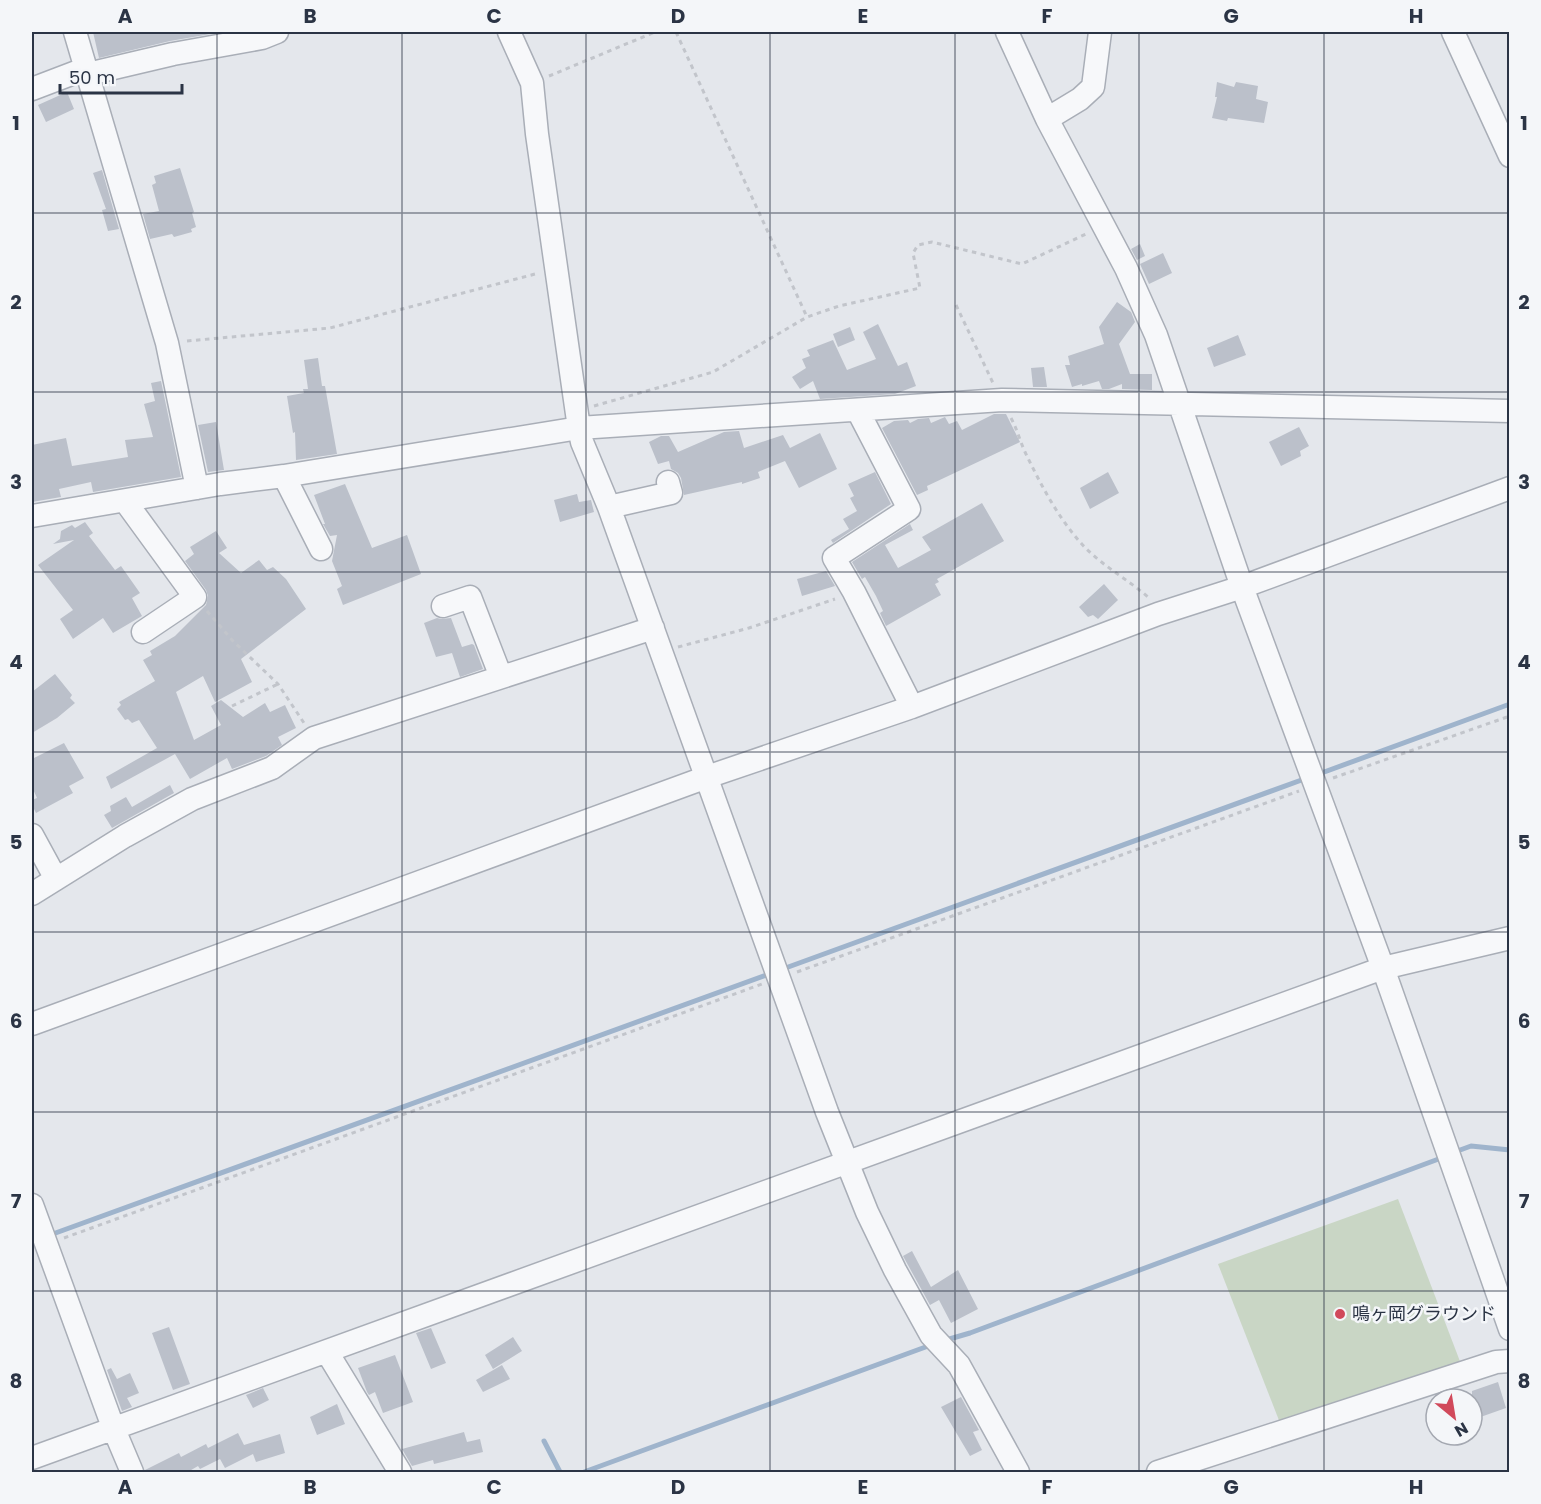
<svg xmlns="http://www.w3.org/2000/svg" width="1541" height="1504" font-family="Poppins,'Noto Sans JP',sans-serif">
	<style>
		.green { fill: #c9d6c5 }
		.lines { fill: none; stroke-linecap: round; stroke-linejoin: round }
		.stream { stroke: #9fb4cc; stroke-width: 5 }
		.building { fill: #bbc0ca }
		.minor-casing { stroke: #a9aeb7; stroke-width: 25 }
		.path { stroke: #c2c5cb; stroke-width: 3; stroke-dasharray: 4.5 4.5; stroke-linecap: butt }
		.minor { stroke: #f7f8fa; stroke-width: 22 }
		.grid { fill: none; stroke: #2b3445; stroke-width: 1.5; stroke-opacity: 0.55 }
		.poi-dot { fill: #d1495b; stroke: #f4f6f9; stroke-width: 2 }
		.labels { text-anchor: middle; stroke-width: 5; stroke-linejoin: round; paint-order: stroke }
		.poi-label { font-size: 18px; fill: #2b3445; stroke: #f4f6f9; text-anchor: start }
		.neatline { fill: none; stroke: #2b3445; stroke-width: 2 }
		.grid-label { font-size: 20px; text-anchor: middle; font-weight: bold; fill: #2b3445 }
	</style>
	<rect width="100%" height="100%" fill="#e4e7ec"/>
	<path class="green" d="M 1398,1199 L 1461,1364 L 1280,1423 L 1218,1264 Z"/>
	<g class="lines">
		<path class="stream" d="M 1316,775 L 1510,704
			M 780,970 L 1307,778
			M 1452,1153 L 1471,1146 L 1510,1150
			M 50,1235 L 772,973
			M 946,1340 L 970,1333 L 1444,1157
			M 544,1441 L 560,1472
			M 584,1472 L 931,1345"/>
	</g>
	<path class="building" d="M 93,32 L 222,32 L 170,41 L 99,58 Z
		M 1217,82 L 1234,87 L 1236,82 L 1258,86 L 1256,99 L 1268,102 L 1264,123 L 1228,118 L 1227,121 L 1212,118 L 1217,97 L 1215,97 Z
		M 67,92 L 74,109 L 46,122 L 38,105 Z
		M 180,168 L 194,212 L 192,213 L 196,227 L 191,229 L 192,232 L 174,237 L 172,234 L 150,239 L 143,214 L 159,211 L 152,185 L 156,183 L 154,176 Z
		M 102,170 L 119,229 L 108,231 L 102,210 L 106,209 L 93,173 Z
		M 1140,244 L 1145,256 L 1137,260 L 1131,249 Z
		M 1163,253 L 1172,273 L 1149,284 L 1140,264 Z
		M 1117,302 L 1131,312 L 1135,322 L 1119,344 L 1130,374 L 1152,374 L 1152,390 L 1122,389 L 1122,384 L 1109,389 L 1102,389 L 1099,381 L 1082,386 L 1082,384 L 1072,387 L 1065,365 L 1070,365 L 1068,356 L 1104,344 L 1099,327 Z
		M 878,324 L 898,366 L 907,362 L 916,386 L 895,394 L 820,399 L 813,381 L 800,389 L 792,377 L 806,368 L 802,359 L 810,356 L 807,350 L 833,340 L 847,370 L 876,359 L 863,332 Z
		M 850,327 L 855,340 L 838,347 L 833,334 Z
		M 1238,335 L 1246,355 L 1214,367 L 1207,348 Z
		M 318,358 L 322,386 L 325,386 L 337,454 L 296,460 L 295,432 L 293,433 L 287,396 L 304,393 L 303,389 L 308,389 L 304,360 Z
		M 1044,367 L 1047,387 L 1033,387 L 1031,368 Z
		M 161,381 L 181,477 L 93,492 L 91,482 L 59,489 L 61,497 L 32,502 L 32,445 L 66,438 L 72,466 L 128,457 L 125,440 L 153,437 L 144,404 L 155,401 L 151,383 Z
		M 994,414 L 1006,414 L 1020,442 L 927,486 L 928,490 L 917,495 L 882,428 L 894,421 L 908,420 L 910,423 L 918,419 L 929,418 L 931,423 L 945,417 L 949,424 L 957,421 L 962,430 Z
		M 216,422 L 224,470 L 208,472 L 198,425 Z
		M 1299,427 L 1309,446 L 1300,451 L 1301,456 L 1281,466 L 1269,442 Z
		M 739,431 L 744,448 L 783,435 L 790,448 L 820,433 L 837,469 L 799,488 L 785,461 L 758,472 L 760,478 L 742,484 L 742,482 L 684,495 L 681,478 L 678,473 L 671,469 L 669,461 L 658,464 L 649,442 L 661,436 L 669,436 L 678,452 L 724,432 Z
		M 875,472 L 891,504 L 833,543 L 831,540 L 849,529 L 843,519 L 857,511 L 850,498 L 854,496 L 848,484 Z
		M 1108,472 L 1119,493 L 1090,509 L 1080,488 Z
		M 345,484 L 372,548 L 407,535 L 421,574 L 343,605 L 337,589 L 342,586 L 332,561 L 337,535 L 330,536 L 323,524 L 325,524 L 314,495 Z
		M 577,494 L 579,502 L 591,500 L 594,512 L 560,522 L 554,500 Z
		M 982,503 L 1004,541 L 937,579 L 939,582 L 935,584 L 941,595 L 886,626 L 880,613 L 883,611 L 876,596 L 865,577 L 862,579 L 852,562 L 910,524 L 913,530 L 885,545 L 898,568 L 931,550 L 922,537 Z
		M 85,522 L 93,533 L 89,536 L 115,570 L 121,566 L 140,593 L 132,598 L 142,616 L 113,633 L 103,618 L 73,639 L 60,619 L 73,610 L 38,565 L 74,540 L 53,544 L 60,539 L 61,531 L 72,525 L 75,528 Z
		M 216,531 L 227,548 L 219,553 L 241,573 L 259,560 L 267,570 L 273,567 L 286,579 L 306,609 L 241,659 L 252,682 L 215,702 L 203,676 L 176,692 L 194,740 L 221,725 L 211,706 L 221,700 L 243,717 L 265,703 L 270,712 L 285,705 L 296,728 L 278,737 L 282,745 L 266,756 L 232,769 L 227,758 L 190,779 L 175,754 L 111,789 L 106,777 L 157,748 L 139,720 L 132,723 L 128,719 L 125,720 L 117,709 L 121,705 L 119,702 L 155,681 L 143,660 L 152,655 L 150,651 L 175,636 L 206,605 L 208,596 L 206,590 L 185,561 L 194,554 L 190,547 Z
		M 826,571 L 835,586 L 802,596 L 797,579 Z
		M 1104,584 L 1118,600 L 1098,619 L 1093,615 L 1088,617 L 1079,607 Z
		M 437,618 L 441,619 L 451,618 L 462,647 L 472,644 L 474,645 L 483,669 L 460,677 L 452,653 L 436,657 L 424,623 Z
		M 55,674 L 72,695 L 70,698 L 75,703 L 57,718 L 32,733 L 32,692 Z
		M 64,743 L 84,778 L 69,786 L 73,793 L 36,813 L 32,805 L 32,800 L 37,798 L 32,787 L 32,759 Z
		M 170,785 L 174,793 L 112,828 L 104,815 L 111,811 L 110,806 L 126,797 L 132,807 Z
		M 912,1251 L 931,1287 L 958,1270 L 978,1309 L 951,1323 L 939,1300 L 930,1305 L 903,1256 Z
		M 169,1327 L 190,1384 L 173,1390 L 152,1333 Z
		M 431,1328 L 446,1363 L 431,1369 L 416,1333 Z
		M 513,1337 L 522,1351 L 493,1369 L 485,1355 Z
		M 395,1355 L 413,1402 L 383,1413 L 375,1392 L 369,1395 L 367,1392 L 358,1368 Z
		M 502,1365 L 510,1379 L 483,1392 L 476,1380 Z
		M 111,1368 L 117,1379 L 130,1373 L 139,1393 L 127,1398 L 132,1407 L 122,1411 L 107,1370 Z
		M 1498,1382 L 1506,1408 L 1472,1420 L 1472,1391 Z
		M 263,1388 L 269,1400 L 253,1408 L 246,1395 Z
		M 961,1397 L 979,1430 L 973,1432 L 982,1450 L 970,1456 L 941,1407 Z
		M 337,1404 L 345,1424 L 317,1435 L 310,1417 Z
		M 464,1432 L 467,1442 L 480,1439 L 483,1452 L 434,1464 L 433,1460 L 412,1466 L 402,1449 Z
		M 238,1433 L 244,1445 L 280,1434 L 285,1453 L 256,1462 L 253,1454 L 225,1468 L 220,1459 L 200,1469 L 198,1466 L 186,1473 L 145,1473 L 145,1470 L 179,1453 L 181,1457 L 206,1444 L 208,1448 Z"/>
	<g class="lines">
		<g class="minor-casing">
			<path id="minor" d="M 75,32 L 167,343 L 197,488
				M 509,32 L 532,83 L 537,134 L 579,428 L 582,442 L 609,507 L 827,1112 L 867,1212 L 895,1270 L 931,1335 L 959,1365 L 1018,1472
				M 1007,32 L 1047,119 L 1126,268 L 1156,335 L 1242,587 L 1383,968 L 1510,1329
				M 1453,32 L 1510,156
				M 88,74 L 173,54 L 262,38 L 277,32
				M 32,89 L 87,68
				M 1047,119 L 1080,99 L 1093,87 L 1100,32
				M 858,411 L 909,509 L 834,558 L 854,592 L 912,707
				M 284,476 L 321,549
				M 125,501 L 195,597 L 143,632
				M 609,507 L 671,493 L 668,482
				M 32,516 L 220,484 L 284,476 L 579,428 L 1002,400 L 1510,411
				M 443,606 L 470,597 L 501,677
				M 32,835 L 56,879
				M 32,894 L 125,836 L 192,799 L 272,768 L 314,738 L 653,628
				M 32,1024 L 707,777 L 912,707 L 1158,614 L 1242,587 L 1510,488
				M 32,1205 L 113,1427 L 132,1472
				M 327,1352 L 400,1472
				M 32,1458 L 1383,968 L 1510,938
				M 1158,1472 L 1496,1362 L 1510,1361"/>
		</g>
		<path class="path" d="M 676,32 L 807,317 L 839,306 L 920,288 L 913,253 L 918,245 L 932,242 L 1022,264 L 1086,234
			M 549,76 L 655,32
			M 956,305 L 993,383
			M 187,341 L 330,328 L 539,273
			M 594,406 L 713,372 L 807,317
			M 1011,418 C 1017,429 1020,441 1025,452 C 1040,483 1057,516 1080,542 C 1099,564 1126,578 1148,597
			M 207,611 L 233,641 L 278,684 L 304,723
			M 678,647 L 749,628 L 835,599
			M 232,706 L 278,684
			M 1333,778 L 1510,716
			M 797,972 L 1299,791
			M 64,1238 L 762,984"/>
		<use href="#minor" class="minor"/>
	</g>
	<path class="grid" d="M 217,32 L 217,1472M 402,32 L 402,1472M 586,32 L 586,1472M 770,32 L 770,1472M 955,32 L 955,1472M 1139,32 L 1139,1472M 1324,32 L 1324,1472M 32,213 L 1510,213M 32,392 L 1510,392M 32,572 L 1510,572M 32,752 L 1510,752M 32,932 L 1510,932M 32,1112 L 1510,1112M 32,1291 L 1510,1291"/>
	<circle class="poi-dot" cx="1340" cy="1314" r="6"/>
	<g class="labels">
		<g class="poi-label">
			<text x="1352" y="1320">鳴ヶ岡グラウンド</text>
		</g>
	</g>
	<rect width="1541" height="1504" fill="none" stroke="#f4f6f9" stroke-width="66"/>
	<g transform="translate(1454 1417) rotate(150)"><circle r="28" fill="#f4f6f9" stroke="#a4a8b1" stroke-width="1.5"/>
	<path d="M0-4.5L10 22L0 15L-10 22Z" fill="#d1495b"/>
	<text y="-9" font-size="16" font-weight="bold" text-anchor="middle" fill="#2b3445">N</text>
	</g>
	<path d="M60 84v9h122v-9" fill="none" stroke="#2b3445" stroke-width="3"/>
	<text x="69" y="84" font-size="18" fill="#2b3445" stroke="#f4f6f9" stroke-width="4.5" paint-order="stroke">50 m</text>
	<rect x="33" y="33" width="1475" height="1438" class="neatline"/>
	<g class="grid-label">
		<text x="125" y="23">A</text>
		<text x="310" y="23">B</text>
		<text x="494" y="23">C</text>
		<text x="678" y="23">D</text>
		<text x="863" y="23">E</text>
		<text x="1047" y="23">F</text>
		<text x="1231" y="23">G</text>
		<text x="1416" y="23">H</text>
		<text x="16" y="130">1</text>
		<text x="1524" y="130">1</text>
		<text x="16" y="309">2</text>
		<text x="1524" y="309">2</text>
		<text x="16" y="489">3</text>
		<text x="1524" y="489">3</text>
		<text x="16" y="669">4</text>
		<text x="1524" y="669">4</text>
		<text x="16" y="849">5</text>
		<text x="1524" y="849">5</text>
		<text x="16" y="1028">6</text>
		<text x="1524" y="1028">6</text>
		<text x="16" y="1208">7</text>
		<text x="1524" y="1208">7</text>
		<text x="16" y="1388">8</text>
		<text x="1524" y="1388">8</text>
		<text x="125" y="1494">A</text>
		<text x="310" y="1494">B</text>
		<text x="494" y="1494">C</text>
		<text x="678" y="1494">D</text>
		<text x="863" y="1494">E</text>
		<text x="1047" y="1494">F</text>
		<text x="1231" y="1494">G</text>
		<text x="1416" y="1494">H</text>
	</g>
</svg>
